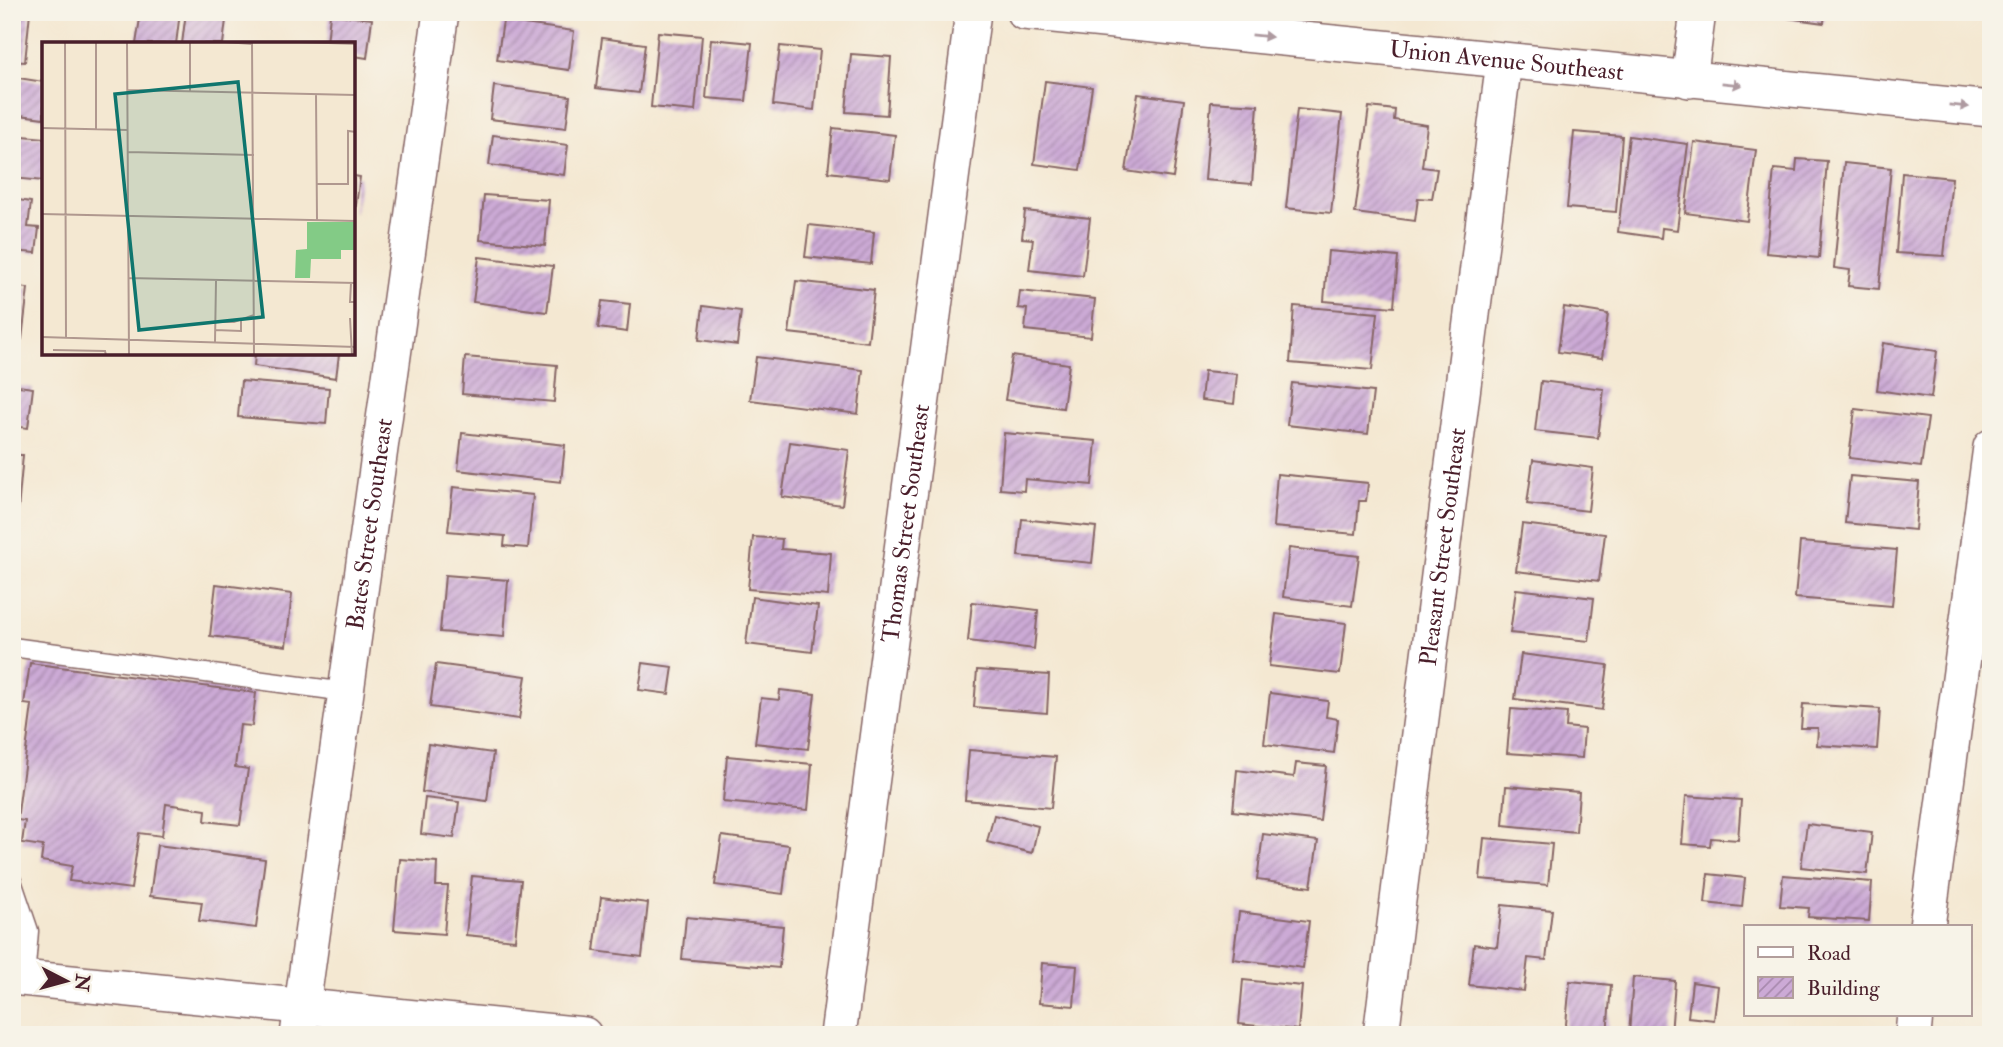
<svg xmlns="http://www.w3.org/2000/svg" width="2003" height="1047" font-family="'IM FELL Double Pica',serif">
	<style>
		.building { fill: url(#building-hatch) }
		.lines { fill: none; stroke-linecap: round; stroke-linejoin: round }
		.lane-casing { stroke: #866565; stroke-width: 21 }
		.street-casing { stroke: #866565; stroke-width: 38 }
		.lane { stroke: #fff; stroke-width: 18 }
		.street { stroke: #fff; stroke-width: 35 }
		.oneway { fill: #ae9aa0 }
		.labels { text-anchor: middle; stroke-width: 6; stroke-linejoin: round; paint-order: stroke }
		.street-label { font-size: 24px; fill: #4a1f2b; stroke: #f7f3e8 }
		.inset-road { fill: none; stroke: #b0988f; stroke-width: 2 }
		.view { fill: #0f766e; fill-opacity: 0.15; stroke: #0f766e; stroke-width: 3.5 }
		.inset-edge { fill: none; stroke: #4a1f2b; stroke-width: 3.5 }
	</style>
	<defs>
		<pattern id="building-hatch" width="6" height="6" patternUnits="userSpaceOnUse" patternTransform="scale(1.75)"><rect width="6" height="6" fill="#ccaad6"/><path d="M-1 1l2-2M0 6l6-6M5 7l2-2" fill="none" stroke="#a88aae"/></pattern>
	</defs>
	<rect width="100%" height="100%" fill="#f7f3e8"/>
	<filter id="ink" filterUnits="userSpaceOnUse"><feTurbulence type="fractalNoise" baseFrequency=".0143" numOctaves="2"/><feDisplacementMap in="SourceGraphic" scale="14" xChannelSelector="R" yChannelSelector="G"/><feConvolveMatrix kernelMatrix="1 2 1 2 8 2 1 2 1" color-interpolation-filters="sRGB"/></filter>
	<filter id="wash" filterUnits="userSpaceOnUse"><feTurbulence type="fractalNoise" baseFrequency=".00686" numOctaves="4" result="noise"/><feDisplacementMap in="SourceGraphic" scale="28" xChannelSelector="R" yChannelSelector="G"/><feGaussianBlur stdDeviation="1.57" result="paint"/><feColorMatrix in="noise" values="0 0 0 0 0 0 0 0 0 0 0 0 0 0 0 0 0 1.4 0 .05"/><feComposite in="paint" operator="in"/></filter>
	<g filter="url(#wash)">
		<rect width="100%" height="100%" fill="#f4e8d2"/>
		<g id="blocks">
			<path class="building" d="M 12,12 L 30,12 L 25,62 L 12,61 Z
				M 141,12 L 180,12 L 176,44 L 136,44 Z
				M 186,12 L 227,12 L 223,44 L 182,44 Z
				M 1772,12 L 1825,12 L 1824,23 L 1772,16 Z
				M 330,14 L 372,19 L 367,58 L 354,56 L 354,44 L 327,44 Z
				M 503,21 L 574,31 L 569,70 L 497,60 Z
				M 658,32 L 702,36 L 695,111 L 651,107 Z
				M 602,38 L 645,44 L 639,93 L 596,88 Z
				M 711,39 L 752,43 L 746,101 L 706,98 Z
				M 780,46 L 820,50 L 814,110 L 773,105 Z
				M 851,54 L 891,57 L 887,115 L 846,112 Z
				M 12,77 L 44,82 L 44,118 L 12,114 Z
				M 1045,81 L 1092,87 L 1080,170 L 1034,164 Z
				M 494,86 L 570,96 L 566,128 L 490,119 Z
				M 1138,94 L 1184,100 L 1173,178 L 1126,171 Z
				M 1211,102 L 1258,105 L 1252,184 L 1205,180 Z
				M 1369,107 L 1395,110 L 1394,120 L 1427,125 L 1422,167 L 1437,169 L 1432,199 L 1418,198 L 1415,221 L 1355,213 Z
				M 1297,109 L 1342,114 L 1331,213 L 1286,208 Z
				M 833,128 L 895,135 L 890,179 L 828,172 Z
				M 1574,132 L 1622,136 L 1616,212 L 1567,208 Z
				M 12,135 L 44,138 L 44,181 L 12,178 Z
				M 493,135 L 568,145 L 564,175 L 489,165 Z
				M 1629,136 L 1688,144 L 1677,230 L 1662,228 L 1661,238 L 1618,232 Z
				M 1694,142 L 1756,150 L 1747,221 L 1685,213 Z
				M 1797,159 L 1827,161 L 1819,258 L 1766,253 L 1774,169 L 1796,171 Z
				M 1844,163 L 1891,168 L 1879,289 L 1848,286 L 1850,270 L 1834,268 Z
				M 1902,173 L 1952,178 L 1944,256 L 1896,253 Z
				M 354,176 L 360,177 L 355,212 L 354,212 Z
				M 484,195 L 549,200 L 545,246 L 480,240 Z
				M 12,199 L 31,202 L 28,227 L 39,228 L 36,253 L 12,251 Z
				M 1025,211 L 1090,218 L 1083,276 L 1029,270 L 1033,239 L 1022,238 Z
				M 809,225 L 874,232 L 871,264 L 805,257 Z
				M 1328,251 L 1398,257 L 1394,307 L 1324,301 Z
				M 479,257 L 553,266 L 547,312 L 473,302 Z
				M 796,281 L 874,290 L 868,342 L 789,333 Z
				M 12,286 L 28,288 L 22,339 L 12,337 Z
				M 1020,291 L 1095,299 L 1091,337 L 1025,330 L 1027,309 L 1018,308 Z
				M 602,301 L 630,304 L 627,332 L 598,328 Z
				M 703,306 L 741,311 L 737,345 L 699,340 Z
				M 1294,306 L 1378,313 L 1372,370 L 1290,363 Z
				M 1564,307 L 1608,314 L 1602,358 L 1558,352 Z
				M 1883,343 L 1937,351 L 1931,398 L 1877,390 Z
				M 255,354 L 339,354 L 336,378 L 254,366 Z
				M 1012,356 L 1069,364 L 1063,408 L 1005,400 Z
				M 465,357 L 557,365 L 554,402 L 462,394 Z
				M 756,357 L 863,370 L 858,414 L 750,400 Z
				M 1204,371 L 1237,374 L 1234,404 L 1201,400 Z
				M 241,381 L 329,388 L 326,424 L 238,417 Z
				M 1541,381 L 1604,389 L 1598,438 L 1535,431 Z
				M 1292,383 L 1373,392 L 1368,434 L 1287,425 Z
				M 12,385 L 33,388 L 28,428 L 12,426 Z
				M 1855,409 L 1928,418 L 1921,467 L 1849,458 Z
				M 462,433 L 565,445 L 561,482 L 458,470 Z
				M 1004,433 L 1096,441 L 1092,485 L 1025,479 L 1024,491 L 1000,489 Z
				M 790,442 L 849,450 L 842,505 L 782,497 Z
				M 12,455 L 23,455 L 18,510 L 12,509 Z
				M 1533,460 L 1593,468 L 1588,511 L 1527,504 Z
				M 1277,474 L 1368,483 L 1366,501 L 1359,501 L 1356,534 L 1273,527 Z
				M 1850,476 L 1919,482 L 1915,530 L 1845,523 Z
				M 453,487 L 533,495 L 528,548 L 504,546 L 505,536 L 448,531 Z
				M 1022,519 L 1096,527 L 1092,563 L 1018,556 Z
				M 1522,524 L 1605,534 L 1599,581 L 1516,571 Z
				M 753,537 L 782,539 L 781,549 L 831,553 L 828,596 L 748,589 Z
				M 1800,542 L 1897,550 L 1892,606 L 1795,598 Z
				M 1289,548 L 1359,556 L 1352,606 L 1283,597 Z
				M 445,575 L 508,580 L 504,637 L 440,632 Z
				M 216,584 L 292,594 L 286,646 L 210,636 Z
				M 1516,589 L 1594,598 L 1589,641 L 1510,633 Z
				M 752,597 L 818,606 L 812,652 L 746,644 Z
				M 972,602 L 1038,610 L 1034,649 L 968,641 Z
				M 1276,614 L 1346,623 L 1340,674 L 1269,666 Z
				M 1521,654 L 1608,665 L 1602,710 L 1515,699 Z
				M 30,663 L 256,693 L 252,726 L 240,725 L 235,767 L 248,769 L 240,825 L 205,821 L 206,810 L 166,804 L 162,836 L 139,833 L 131,889 L 69,881 L 72,866 L 41,861 L 43,846 L 22,843 L 25,821 L 17,820 L 32,705 L 24,704 Z
				M 643,663 L 673,667 L 669,694 L 639,690 Z
				M 436,664 L 526,676 L 519,719 L 430,707 Z
				M 977,670 L 1049,675 L 1047,713 L 974,707 Z
				M 780,690 L 815,694 L 808,749 L 755,743 L 761,698 L 779,700 Z
				M 1270,693 L 1328,701 L 1326,717 L 1338,719 L 1334,753 L 1264,744 Z
				M 1803,704 L 1880,709 L 1877,749 L 1817,745 L 1818,728 L 1801,728 Z
				M 1511,709 L 1567,713 L 1566,727 L 1584,729 L 1582,758 L 1507,753 Z
				M 428,744 L 493,753 L 487,801 L 422,792 Z
				M 969,750 L 1056,757 L 1051,808 L 965,800 Z
				M 727,756 L 812,764 L 808,810 L 723,802 Z
				M 1296,763 L 1326,766 L 1320,821 L 1233,811 L 1237,770 L 1294,777 Z
				M 1506,786 L 1579,792 L 1576,832 L 1503,825 Z
				M 1686,796 L 1741,800 L 1738,840 L 1711,838 L 1710,846 L 1682,844 Z
				M 425,798 L 459,802 L 454,838 L 421,834 Z
				M 994,815 L 1038,826 L 1032,853 L 987,842 Z
				M 1807,824 L 1872,832 L 1867,874 L 1801,867 Z
				M 1263,834 L 1318,841 L 1311,887 L 1257,880 Z
				M 722,836 L 789,845 L 783,894 L 715,885 Z
				M 1484,838 L 1552,844 L 1548,885 L 1480,879 Z
				M 157,845 L 265,859 L 256,928 L 199,921 L 202,902 L 150,896 Z
				M 400,859 L 437,862 L 436,886 L 448,886 L 444,934 L 394,930 Z
				M 1708,874 L 1745,878 L 1742,907 L 1705,903 Z
				M 1783,875 L 1872,882 L 1869,921 L 1808,917 L 1809,908 L 1780,906 Z
				M 472,876 L 521,880 L 515,940 L 466,935 Z
				M 601,897 L 648,903 L 642,957 L 594,951 Z
				M 1502,905 L 1552,910 L 1546,960 L 1528,958 L 1524,991 L 1469,985 L 1474,944 L 1497,947 Z
				M 1239,912 L 1309,921 L 1303,968 L 1233,959 Z
				M 686,917 L 783,926 L 779,968 L 682,959 Z
				M 1042,963 L 1077,966 L 1074,1006 L 1039,1003 Z
				M 1633,977 L 1675,981 L 1671,1035 L 1629,1035 Z
				M 1243,980 L 1302,986 L 1298,1030 L 1239,1024 Z
				M 1570,981 L 1611,985 L 1607,1035 L 1565,1035 Z
				M 1692,982 L 1718,986 L 1714,1020 L 1688,1017 Z"/>
		</g>
	</g>
	<g filter="url(#ink)">
		<use href="#blocks" fill-opacity="0" stroke="#866565" stroke-width="2"/>
		<g class="lines">
			<g class="lane-casing">
				<path id="lane" d="M 12,647 L 346,692
					M 12,881 L 29,931 L 25,978"/>
			</g>
			<g class="street-casing">
				<g id="street">
					<path id="s1" d="M 1024,12 L 1991,109"/>
					<path d="M 1689,80 L 1698,12"/>
					<path d="M 1927,926 L 1991,447"/>
					<path d="M 12,977 L 584,1035"/>
					<path id="s2" d="M 298,1035 L 441,12"/>
					<path id="s3" d="M 838,1035 L 973,12"/>
					<path id="s4" d="M 1381,1035 L 1504,61"/>
					<path d="M 1913,1035 L 1915,1014"/>
				</g>
			</g>
			<use href="#lane" class="lane"/>
			<use href="#street" class="street"/>
		</g>
		<defs><path id="oneway-solid" d="M-6-.8H1V-3.2L6.5 0L1 3.2V.8H-6Z" transform="scale(1.75)"/></defs>
		<g class="oneway">
			<use href="#oneway-solid" transform="translate(1262 36) rotate(6)"/>
			<use href="#oneway-solid" transform="translate(1732 84) rotate(6)"/>
			<use href="#oneway-solid" transform="translate(1959 106) rotate(6)"/>
		</g>
	</g>
	<g class="labels">
		<g class="street-label">
			<text dy="8" stroke="none"><textPath href="#s1" startOffset="485">Union Avenue Southeast</textPath></text>
			<text dy="8" stroke="none"><textPath href="#s2" startOffset="516">Bates Street Southeast</textPath></text>
			<text dy="8" stroke="none"><textPath href="#s3" startOffset="516">Thomas Street Southeast</textPath></text>
			<text dy="8" stroke="none"><textPath href="#s4" startOffset="492">Pleasant Street Southeast</textPath></text>
		</g>
	</g>
	<g transform="translate(42 42)">
		<rect width="313" height="313" fill="#f4e8d2"/>
		<path d="M 265,180 L 313,180 L 313,208 L 299,208 L 299,217 L 269,217 L 268,236 L 253,236 L 254,208 L 265,207 Z" fill="#83cb86"/>
		<path class="inset-road" d="M 23,0 L 24,296M 54,0 L 54,88M 85,0 L 87,313M 148,0 L 148,49M 183,0 L 210,2M 210,0 L 212,313M 258,0 L 314,2M 86,48 L 314,53M 274,52 L 275,178M 0,86 L 86,88M 86,110 L 212,113M 275,142 L 306,142 L 306,89 L 314,90M 0,172 L 314,179M 86,236 L 314,241M 309,241 L 308,260 L 314,260M 308,276 L 310,313M 173,280 L 192,280 L 212,273M 173,288 L 199,289 L 199,277M 0,295 L 314,305M 173,300 L 174,239M 11,308 L 63,309 L 64,313"/>
		<path class="view" d="M 196,40 L 221,275 L 97,288 L 73,52 Z"/>
		<rect width="313" height="313" class="inset-edge"/>
	</g>
	<rect width="2003" height="1047" fill="none" stroke="#f7f3e8" stroke-width="42"/>
	<rect x="1744" y="925" width="228" height="91" fill="#f7f3e8" stroke="#b29e9c" stroke-width="2"/>
	<rect x="1758" y="947" width="35" height="10" fill="#ffffff" stroke="#b29e9c" stroke-width="2"/>
	<text x="1807" y="960" font-size="21" fill="#4a1f2b">Road</text>
	<rect x="1758" y="977" width="35" height="21" fill="url(#building-hatch)" stroke="#b29e9c" stroke-width="2"/>
	<text x="1807" y="995" font-size="21" fill="#4a1f2b">Building</text>
	<g transform="translate(66 981) rotate(96)" stroke="#f7f3e8" stroke-width="5" paint-order="stroke">
	<path d="M0-5L12 26L0 18L-12 26Z" fill="#4a1f2b"/>
	<text y="-10" font-size="19" font-weight="bold" text-anchor="middle" fill="#4a1f2b">N</text>
	</g>
</svg>
